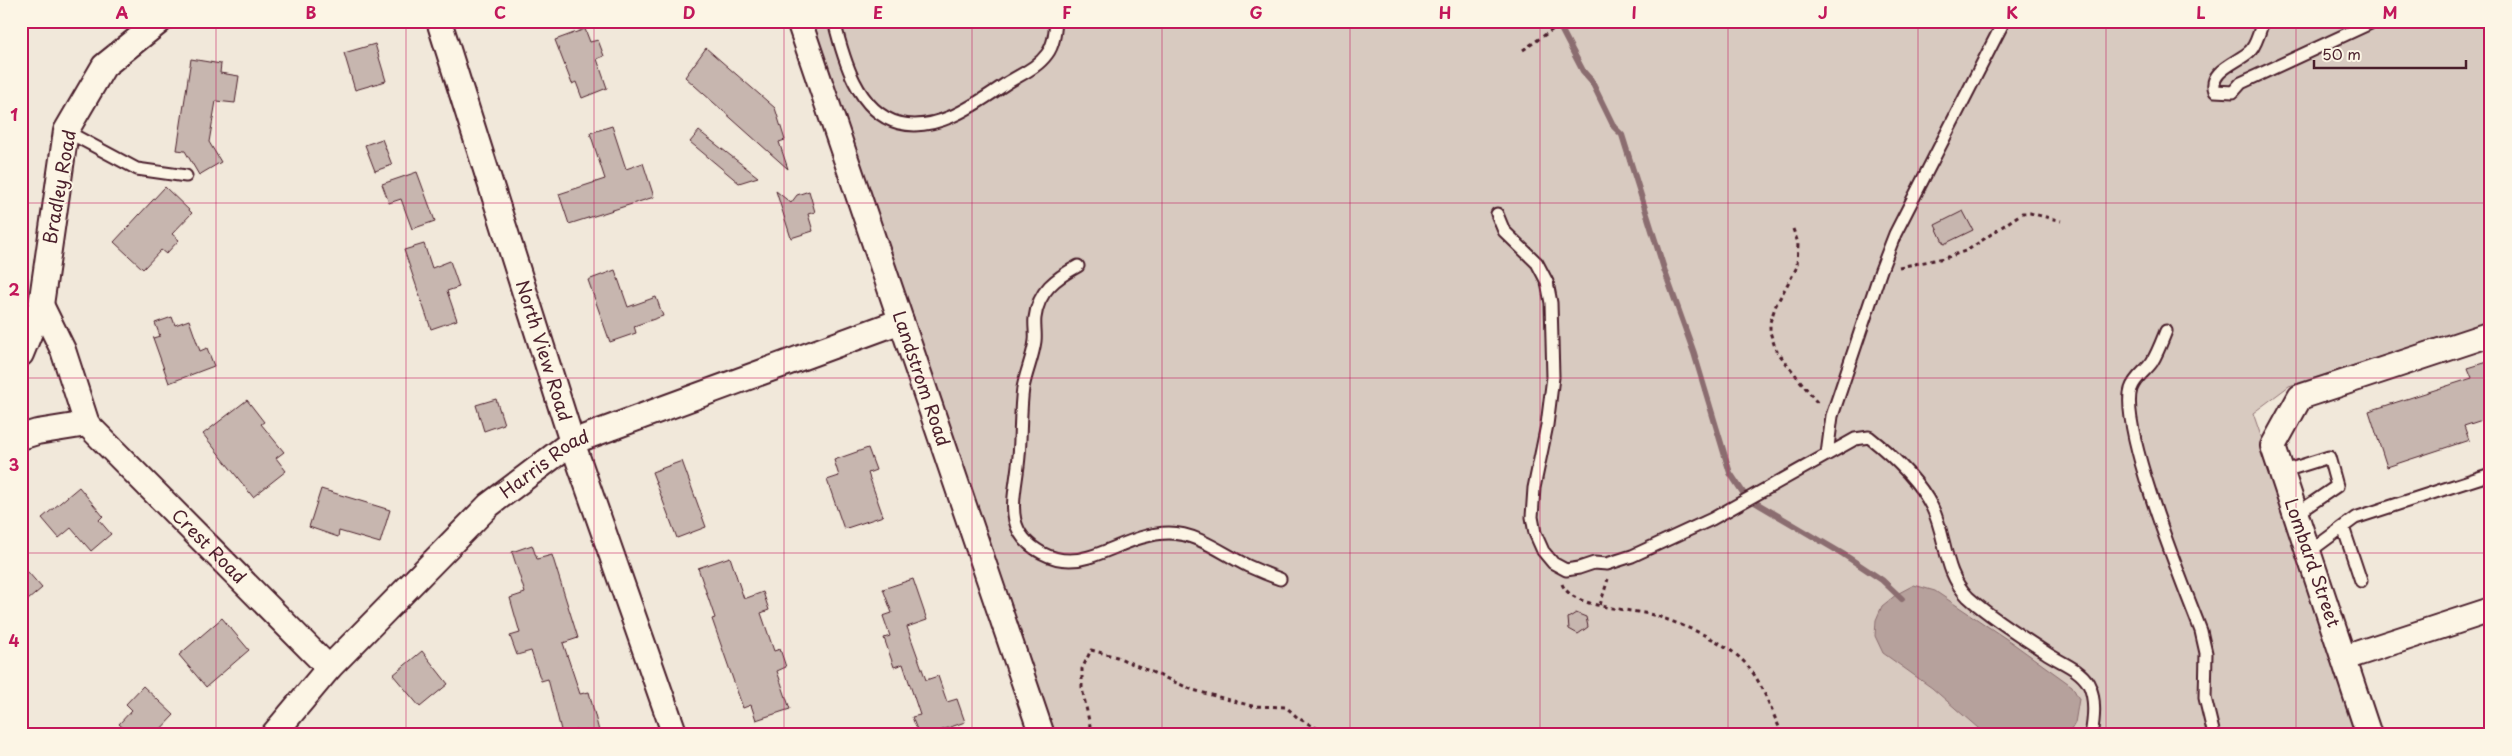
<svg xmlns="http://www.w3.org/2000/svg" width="2512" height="756" font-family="'Playpen Sans',sans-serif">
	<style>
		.green { fill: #d8cac0; stroke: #917476 }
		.water { fill: #b6a19c; stroke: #8b6d6f }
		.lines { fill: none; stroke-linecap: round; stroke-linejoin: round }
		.stream { stroke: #8b6d6f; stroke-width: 6 }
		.building { fill: #c7b6af; stroke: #4a1f2b }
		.lane-casing { stroke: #4a1f2b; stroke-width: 15 }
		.street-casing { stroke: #4a1f2b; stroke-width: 28 }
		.path { stroke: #4a1f2b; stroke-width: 3; stroke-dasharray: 4 4; stroke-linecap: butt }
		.lane { stroke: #fcf5e5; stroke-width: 11 }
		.street { stroke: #fcf5e5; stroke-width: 24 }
		.grid { fill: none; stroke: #c2185b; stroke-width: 1; stroke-opacity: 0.55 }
		.labels { text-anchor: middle; stroke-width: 4; stroke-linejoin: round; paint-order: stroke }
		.street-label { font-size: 18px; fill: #4a1f2b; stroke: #fcf5e5 }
		.neatline { fill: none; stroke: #c2185b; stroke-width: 2 }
		.grid-label { font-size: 16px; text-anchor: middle; font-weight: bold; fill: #c2185b }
	</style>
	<rect width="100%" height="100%" fill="#f1e8da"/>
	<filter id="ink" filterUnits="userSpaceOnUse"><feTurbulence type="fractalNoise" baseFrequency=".02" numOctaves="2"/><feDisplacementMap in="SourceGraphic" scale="10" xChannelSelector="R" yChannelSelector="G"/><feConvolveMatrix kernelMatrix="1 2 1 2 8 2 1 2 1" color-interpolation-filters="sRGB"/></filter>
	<g filter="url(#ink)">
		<path class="green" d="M 804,21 L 2491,21 L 2491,321 L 2289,386 L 2253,413 L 2364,735 L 1048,735 Z"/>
		<path class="water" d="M 1914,585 L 1935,591 L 2011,642 L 2072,686 L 2079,699 L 2075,723 L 2068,735 L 1986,735 L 1932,688 L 1883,653 L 1875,636 L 1876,620 L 1882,606 L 1897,594 Z"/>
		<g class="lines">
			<path class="stream" d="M 1557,21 L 1583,71 L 1591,80 L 1614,127 L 1622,135 L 1665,272 L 1694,353 L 1730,473 L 1746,497 L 1843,554 L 1882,580 L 1902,599"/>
		</g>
		<path class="building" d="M 585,29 L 590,42 L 598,40 L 604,56 L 597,59 L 607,88 L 582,98 L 576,82 L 572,84 L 555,40 Z
			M 375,44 L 386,81 L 355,90 L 344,53 Z
			M 706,48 L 775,108 L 785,140 L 779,142 L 788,169 L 685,77 Z
			M 191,59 L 221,64 L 220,73 L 239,76 L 235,103 L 216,101 L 209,142 L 221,162 L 199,175 L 185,151 L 177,150 Z
			M 612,126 L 626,169 L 643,163 L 654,197 L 569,224 L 559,194 L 605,179 L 590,133 Z
			M 699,131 L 758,177 L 739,183 L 690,142 Z
			M 382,139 L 392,165 L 375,171 L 365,145 Z
			M 417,172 L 435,221 L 412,229 L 401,199 L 389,203 L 382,184 Z
			M 165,187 L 192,213 L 172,234 L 179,240 L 166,254 L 161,250 L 143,269 L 114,242 Z
			M 776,191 L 791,203 L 797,195 L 809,191 L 815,212 L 808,214 L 813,231 L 791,238 Z
			M 1963,211 L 1973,230 L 1944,244 L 1935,225 Z
			M 424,244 L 432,268 L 450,261 L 459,287 L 447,291 L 457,320 L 431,329 L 404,250 Z
			M 615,270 L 628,307 L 656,297 L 663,316 L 634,326 L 636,333 L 610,342 L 588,280 Z
			M 172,317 L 175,325 L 189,320 L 200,351 L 207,348 L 214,366 L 169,383 L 153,338 L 160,336 L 155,323 Z
			M 2491,361 L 2491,417 L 2464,426 L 2469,440 L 2387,467 L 2369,411 L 2472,378 L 2468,368 Z
			M 496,399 L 504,424 L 484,431 L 476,405 Z
			M 247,400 L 264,422 L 261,424 L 284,452 L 276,458 L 286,471 L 253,497 L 203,434 Z
			M 868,448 L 876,470 L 868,473 L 883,516 L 844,529 L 827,480 L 839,476 L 834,460 Z
			M 682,461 L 706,527 L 677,538 L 652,472 Z
			M 79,487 L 103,516 L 99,520 L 111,534 L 91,551 L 71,528 L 59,538 L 42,518 Z
			M 321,489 L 390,510 L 380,543 L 339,531 L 338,537 L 309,527 Z
			M 532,545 L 537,559 L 552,555 L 578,638 L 563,643 L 580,694 L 589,692 L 600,735 L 577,735 L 576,730 L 562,734 L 548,679 L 541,681 L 531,651 L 517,655 L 510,636 L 520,633 L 510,598 L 525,593 L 512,552 Z
			M 730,557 L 744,599 L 763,592 L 769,610 L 761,613 L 774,651 L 780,649 L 786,667 L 777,671 L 790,709 L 756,720 L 751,705 L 743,708 L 712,619 L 715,618 L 698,568 Z
			M 21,564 L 42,588 L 21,606 Z
			M 913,579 L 927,620 L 907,627 L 926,680 L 938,676 L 947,702 L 957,699 L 965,722 L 928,735 L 919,735 L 912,717 L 920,715 L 903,664 L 894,667 L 884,638 L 890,636 L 883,616 L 892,613 L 883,589 Z
			M 1576,613 L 1586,617 L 1588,627 L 1578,634 L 1569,629 L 1568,618 Z
			M 222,618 L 249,650 L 206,687 L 179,655 Z
			M 422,651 L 448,684 L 420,707 L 393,675 Z
			M 143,686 L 174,715 L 156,734 L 148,727 L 142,735 L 131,735 L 119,724 L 132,710 L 126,704 Z"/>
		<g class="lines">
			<g class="lane-casing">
				<path id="lane" d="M 834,21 C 843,57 857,112 899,123 C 938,133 977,103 1007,83 C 1021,74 1037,68 1047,54 C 1054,45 1055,32 1056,21
					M 2263,21 C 2260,30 2257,43 2251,50 C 2242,61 2207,70 2215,91 L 2233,92 L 2241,83 L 2375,21
					M 66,131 L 137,169 L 186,176
					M 1497,214 L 1504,231 L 1537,263 L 1547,282 L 1551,303 L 1553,377 L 1547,425 L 1534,488 L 1532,517 L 1535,533 L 1543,551 L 1553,563 L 1566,570 L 1579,568 L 1594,563 L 1607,564 L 1632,556 L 1712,519 L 1855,439 L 1869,437 C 1893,456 1918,479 1932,507 C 1947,537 1943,572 1968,597 C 1991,618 2020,635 2045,652 C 2059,662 2079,668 2088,683 C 2096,697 2094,719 2091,735
					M 1078,266 C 1056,278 1038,291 1035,318 C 1034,325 1036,333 1035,341 C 1033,357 1026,372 1023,388 C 1020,410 1021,434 1019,456 C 1016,495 1000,530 1042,553 C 1057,561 1073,562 1089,557 C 1115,549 1141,533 1169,533 C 1198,533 1223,554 1248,566 C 1259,571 1269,575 1280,579
					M 2166,331 C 2162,341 2158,352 2152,362 C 2145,372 2135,377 2131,389 C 2119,428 2184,587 2201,631 L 2206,653 L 2205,698 L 2214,735
					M 1827,454 L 1832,416 L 1881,270 L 1895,234 L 2004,21
					M 2281,472 L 2329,457 L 2337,486 L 2296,514
					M 2343,527 L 2361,581
					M 2309,552 L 2355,518 L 2491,474"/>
			</g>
			<g class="street-casing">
				<g id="street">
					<path id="s1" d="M 439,21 L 572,442 L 675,735"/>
					<path id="s2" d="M 799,21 L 1042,735"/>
					<path d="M 41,305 L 63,350 L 87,424"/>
					<path d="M 21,354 L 41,305 L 66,131 L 104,66 L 160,21"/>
					<path id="s3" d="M 21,437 L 37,432 L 87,424 L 329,668"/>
					<path d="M 2344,658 L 2491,610"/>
					<path id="s4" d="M 273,735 L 329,668 L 489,505 L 572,442 L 901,321"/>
					<path d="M 2369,735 L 2273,446 L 2300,397 L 2491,334"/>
				</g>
			</g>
			<path class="path" d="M 1523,50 L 1565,21
				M 1793,229 L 1798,243 L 1797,267 L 1776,305 L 1770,322 L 1770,332 L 1776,350 L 1819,405
				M 1899,267 L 1945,258 L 1968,250 L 2022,213 L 2030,213 L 2061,221
				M 1562,584 C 1573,610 1635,608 1660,617 C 1687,627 1720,639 1741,659 C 1762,678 1770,710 1783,735
				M 1600,605 L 1608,579
				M 1092,735 L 1082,688 L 1082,669 L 1091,650 L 1117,657 L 1193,690 L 1252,706 L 1286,707 L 1298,718 L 1329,735"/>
			<use href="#lane" class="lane"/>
			<use href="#street" class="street"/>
		</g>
	</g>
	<path class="grid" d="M 216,21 L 216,735M 406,21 L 406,735M 594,21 L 594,735M 784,21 L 784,735M 972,21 L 972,735M 1162,21 L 1162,735M 1350,21 L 1350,735M 1540,21 L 1540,735M 1728,21 L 1728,735M 1918,21 L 1918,735M 2106,21 L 2106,735M 2296,21 L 2296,735M 21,203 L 2491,203M 21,378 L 2491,378M 21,553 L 2491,553"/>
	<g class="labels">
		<g class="street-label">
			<text transform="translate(60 187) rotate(-80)" y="6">Bradley Road</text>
			<text dy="6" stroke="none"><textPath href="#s1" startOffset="346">North View Road</textPath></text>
			<text dy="6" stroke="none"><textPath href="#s2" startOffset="378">Landstrom Road</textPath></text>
			<text dy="6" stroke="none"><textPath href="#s4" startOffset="385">Harris Road</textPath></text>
			<text dy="6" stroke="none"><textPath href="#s3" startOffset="240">Crest Road</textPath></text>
			<text transform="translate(2312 563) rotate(71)" y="6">Lombard Street</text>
		</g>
	</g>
	<rect width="2512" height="756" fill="none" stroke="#fcf5e5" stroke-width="55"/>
	<path d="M2314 60v8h152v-8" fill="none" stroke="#4a1f2b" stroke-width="2.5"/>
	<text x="2322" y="60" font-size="15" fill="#4a1f2b" stroke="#fcf5e5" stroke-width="4" paint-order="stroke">50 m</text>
	<rect x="28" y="28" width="2456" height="700" class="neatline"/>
	<g class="grid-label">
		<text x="122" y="19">A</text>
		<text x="311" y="19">B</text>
		<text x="500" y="19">C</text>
		<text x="689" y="19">D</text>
		<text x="878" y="19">E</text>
		<text x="1067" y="19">F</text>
		<text x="1256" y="19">G</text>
		<text x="1445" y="19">H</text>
		<text x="1634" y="19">I</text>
		<text x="1823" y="19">J</text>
		<text x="2012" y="19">K</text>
		<text x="2201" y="19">L</text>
		<text x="2390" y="19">M</text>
		<text x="14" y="121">1</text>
		<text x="14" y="296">2</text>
		<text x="14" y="471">3</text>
		<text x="14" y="647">4</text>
	</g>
</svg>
